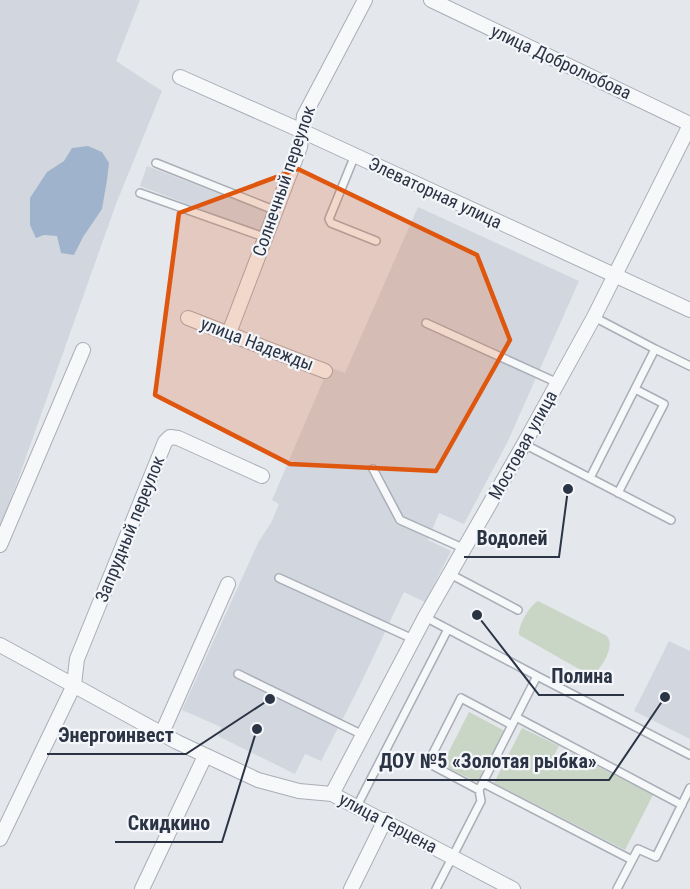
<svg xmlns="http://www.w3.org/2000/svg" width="690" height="889" font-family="'Roboto Condensed',sans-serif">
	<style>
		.built { fill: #d2d6de }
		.green { fill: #c9d6c5 }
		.water { fill: #9fb4cc }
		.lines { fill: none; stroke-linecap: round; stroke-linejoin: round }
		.lane-casing { stroke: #a9aeb7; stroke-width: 10 }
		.street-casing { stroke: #a9aeb7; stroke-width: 16 }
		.lane { stroke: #f7f8fa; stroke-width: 7 }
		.street { stroke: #f7f8fa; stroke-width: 14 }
		.marked { fill: #df570f; fill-opacity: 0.2; stroke: #df570f; stroke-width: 4.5; stroke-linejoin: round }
		.labels { text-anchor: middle; stroke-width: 4.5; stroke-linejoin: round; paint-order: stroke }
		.street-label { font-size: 18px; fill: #2b3445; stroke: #f4f6f9 }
		.leader { fill: none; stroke: #2b3445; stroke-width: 2 }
		.callout-dot { fill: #2b3445; stroke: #f4f6f9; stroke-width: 2 }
		.callout-label { font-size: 20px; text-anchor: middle; font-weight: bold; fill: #2b3445; stroke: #f4f6f9; stroke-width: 4.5; stroke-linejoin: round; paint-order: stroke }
	</style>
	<rect width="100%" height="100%" fill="#e4e7ec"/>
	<path class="built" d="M 0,0 L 140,0 L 116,61 L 162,91 L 116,204 L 0,530 Z
		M 147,166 L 269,213 L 261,232 L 140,186 Z
		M 418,207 L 579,281 L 508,441 L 464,524 L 439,513 L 428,540 L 451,551 L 425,602 L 404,592 L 359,687 L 321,761 L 305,754 L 295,774 L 218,736 L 221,727 L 182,710 L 259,541 L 271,523 L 279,504 L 272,500 L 329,367 L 345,373 Z
		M 669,641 L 690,651 L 690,739 L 634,711 Z"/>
	<path class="green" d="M 538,601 L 607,636 C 615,647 603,664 595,674 L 586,673 L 519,635 C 518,626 529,606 538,601 Z
		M 469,712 L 505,731 L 479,783 L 442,765 Z
		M 522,728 L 559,746 L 553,757 L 566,764 L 572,753 L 653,795 L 625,850 L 494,783 Z"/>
	<path class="water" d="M 88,146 L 102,152 L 109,163 L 107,180 L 102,209 L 83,237 L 74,255 L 61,253 L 57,236 L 44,235 L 36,238 L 30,225 L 30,198 L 47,172 L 64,161 L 72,148 Z"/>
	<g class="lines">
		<g class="lane-casing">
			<path id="lane" d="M 355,155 L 329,219 L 331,223 L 376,241
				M 156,163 L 274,210
				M 140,193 L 264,237
				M 594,317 L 655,349
				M 426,323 L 558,383
				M 524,444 L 590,478 L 655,349 L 690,366
				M 373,469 L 400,520 L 465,549
				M 590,478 L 671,520
				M 618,493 L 664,404 L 635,389
				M 450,574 L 518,610
				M 279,578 L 413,639
				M 425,617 L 537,676 L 479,790 L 481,801 L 436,889
				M 238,674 L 363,735
				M 537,676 L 690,755
				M 516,717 L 682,805
				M 483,783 L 632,860
				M 479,790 L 428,763 L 461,698 L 512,725
				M 357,806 L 448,629
				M 617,889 L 638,849 L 656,857 L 690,788"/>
		</g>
		<g class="street-casing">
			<path id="street" d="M 431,0 L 690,124
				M 180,77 L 302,131 L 690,310
				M 188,318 L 325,371
				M 229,333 L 300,147 L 304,116 L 365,0
				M 0,545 L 83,350
				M 0,645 L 177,742 L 258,780 L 299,791 L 332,794 L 513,889
				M 162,733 L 228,584
				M 332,794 L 425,617 L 524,444 L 594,317 L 690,125
				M 0,839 L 74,685 L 77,659 L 165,442 L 170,437 L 178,438 L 262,476
				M 142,889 L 205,756
				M 351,889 L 385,820"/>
		</g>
		<use href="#lane" class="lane"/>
		<use href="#street" class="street"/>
	</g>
	<path class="marked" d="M 298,169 L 477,255 L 510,340 L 436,471 L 290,464 L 155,395 L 179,213 Z"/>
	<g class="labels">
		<g class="street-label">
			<text transform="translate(561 62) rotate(25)" y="6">улица Добролюбова</text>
			<text transform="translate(284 181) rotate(-71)" y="6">Солнечный переулок</text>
			<text transform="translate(435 193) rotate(25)" y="6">Элеваторная улица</text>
			<text transform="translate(257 344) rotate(21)" y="6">улица Надежды</text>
			<text transform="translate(523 445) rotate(-61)" y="6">Мостовая улица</text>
			<text transform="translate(130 529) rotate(-68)" y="6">Запрудный переулок</text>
			<text transform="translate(388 823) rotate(28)" y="6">улица Герцена</text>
		</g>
	</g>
	<path class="leader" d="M568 489L559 557H464M477 615L539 695H624M270 699L186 754H47M665 697L609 780H367M257 729L222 842H115"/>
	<g class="callout-dot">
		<circle cx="568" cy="489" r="6"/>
		<circle cx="477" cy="615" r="6"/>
		<circle cx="270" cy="699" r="6"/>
		<circle cx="665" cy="697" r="6"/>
		<circle cx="257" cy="729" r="6"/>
	</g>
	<g class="callout-label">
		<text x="512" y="545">Водолей</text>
		<text x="582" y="683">Полина</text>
		<text x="116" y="742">Энергоинвест</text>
		<text x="488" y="768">ДОУ №5 «Золотая рыбка»</text>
		<text x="169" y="830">Скидкино</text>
	</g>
</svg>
